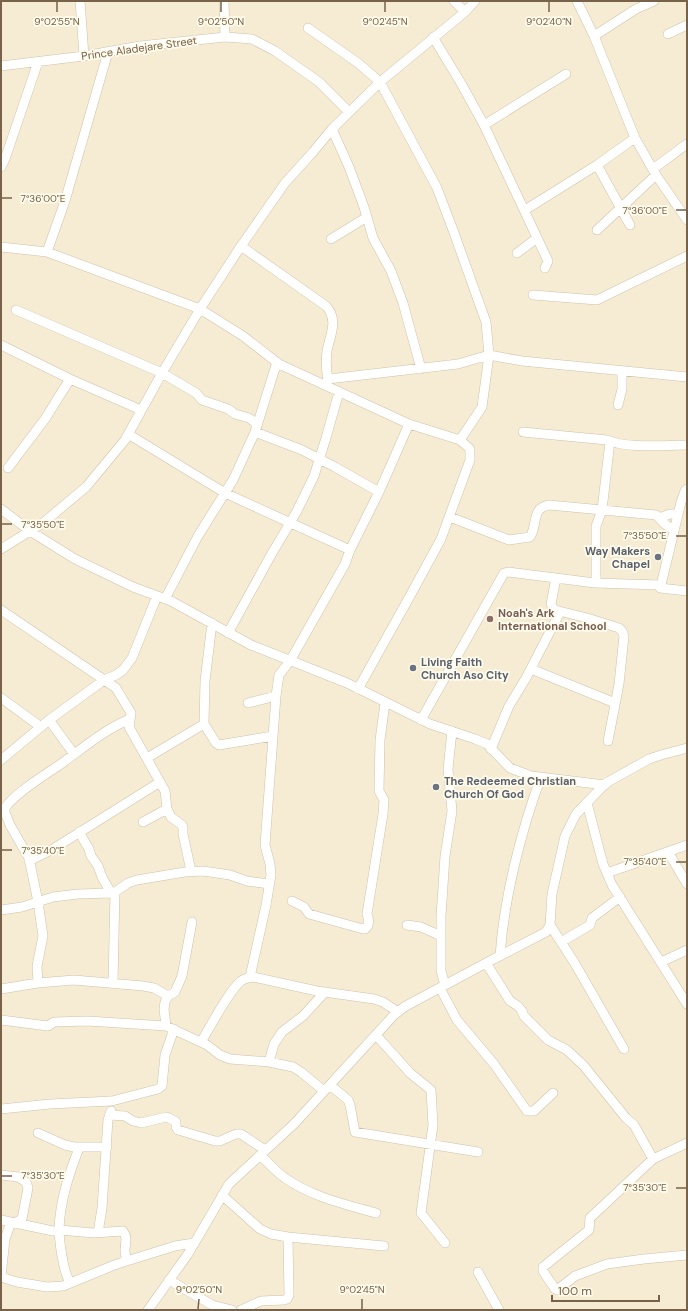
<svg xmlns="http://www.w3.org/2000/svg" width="688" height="1311" font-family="'DM Sans',sans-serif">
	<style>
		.residential { fill: #f5ecd3 }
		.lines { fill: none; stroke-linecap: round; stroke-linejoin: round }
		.minor-casing { stroke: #d0c1ab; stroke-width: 10 }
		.minor { stroke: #fff; stroke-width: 9 }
		.ticks { fill: none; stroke: #786249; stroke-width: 1.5 }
		.worship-dot { fill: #6b7280; stroke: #fffbec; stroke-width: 1.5 }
		.education-dot { fill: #8d6e63; stroke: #fffbec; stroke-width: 1.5 }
		.labels { text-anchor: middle; stroke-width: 3.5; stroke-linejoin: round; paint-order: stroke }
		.street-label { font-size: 11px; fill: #786249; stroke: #fffbec }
		.worship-label { font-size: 11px; font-weight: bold; fill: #5b616d; stroke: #fffbec; text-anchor: start }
		.education-label { font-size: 11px; font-weight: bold; fill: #785e54; stroke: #fffbec; text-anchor: start }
		.ticks-label { font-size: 10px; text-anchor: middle; fill: #786249; stroke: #fffbec; stroke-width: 3.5; stroke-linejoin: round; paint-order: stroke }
	</style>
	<rect width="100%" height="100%" fill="#fdf8e5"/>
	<path class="residential" d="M 1,1 L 687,1 L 687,1310 L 1,1310 Z"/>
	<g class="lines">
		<g class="minor-casing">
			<path id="minor" d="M 80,1 L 84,56
				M 224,1 L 225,37
				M 454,1 L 465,12
				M 577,1 L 594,36 L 635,138 L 656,175 L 687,220
				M 308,28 L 358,63 L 380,82 L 437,188 L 453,230 L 486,322 L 489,355 L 482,407 L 460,440
				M 668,34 L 687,25
				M 594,36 L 636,9 L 654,1
				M 433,37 L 462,85 L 484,125 L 548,261 L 545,268
				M 1,66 L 84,56 L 140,46 L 225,37 L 252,39 L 275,51 L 319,82 L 349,112
				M 484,125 L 566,74
				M 332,129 L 349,167 L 364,207 L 373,238 L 391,271 L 403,303 L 421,369
				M 597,165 L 630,225
				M 1,167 L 5,159 L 38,62
				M 653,169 L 687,144
				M 525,210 L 597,165 L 635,138
				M 597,230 L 656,175
				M 331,239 L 367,217
				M 241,246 L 326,306 C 339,320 330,335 327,351 C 326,360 326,370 328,379
				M 1,247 L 47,252 L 200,309 L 243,336 L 279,364 L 409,424 L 460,440 L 470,449 L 470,460 L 441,539 L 410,596 L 358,689
				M 47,252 L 65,201 L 108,52
				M 517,253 L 537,238
				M 533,295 L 597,300 L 687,256
				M 16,310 L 162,373 L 196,393 L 202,400 L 228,409 L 235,414 L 249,418 L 257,424
				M 1,345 L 70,379 L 141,410
				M 324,385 L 328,379 L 458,364 L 489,355 L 522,361 L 687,377
				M 618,405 L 622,389 L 622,371
				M 255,432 L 302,450 L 335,467 L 379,492
				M 523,432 L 607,440 C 628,449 664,445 687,445
				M 128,434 L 225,493 L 350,550
				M 8,468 L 45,419 L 70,379
				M 1,509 L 30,531 L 75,559 L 133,587 L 171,601 L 251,645 L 347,683 L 430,724 L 475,739 L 487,744 L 510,768 L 531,776 L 605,785
				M 450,517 L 509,540 L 530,537 C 538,525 531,508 549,505 L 656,515 L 666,525 L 674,530
				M 659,518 L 670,514 L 678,514
				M 1,549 L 43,523 L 86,487 L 125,440 L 162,373 L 200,309 L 241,246 L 285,183 L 313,152 L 332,129 L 380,82 L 465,12 L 475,1
				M 596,583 L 596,526 L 602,510 L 610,441
				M 658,585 L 660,588 L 687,591
				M 165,599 L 198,536 L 233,480 L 255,432 L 277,362
				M 1,610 L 116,688 L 131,713 L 129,727 L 165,791 L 167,809 L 171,817 L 182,825 L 183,828 L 183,834 L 191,871
				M 555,610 L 587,618 L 619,628 L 622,631 L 624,636 L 619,684 L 608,741
				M 228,633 L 271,555 L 297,511 L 314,476 L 326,438 L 339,392
				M 531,669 L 615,703
				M 1,698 L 41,727
				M 248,703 L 276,696
				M 49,720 L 74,754
				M 421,720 L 504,573 L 508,572 L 595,583 L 661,585 L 681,502 L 685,491 L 687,489
				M 204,724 L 216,743 L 219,745 L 273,736
				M 491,749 L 509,706 L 526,678 L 558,616 L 559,613 L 553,608 L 551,604 L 556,578
				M 147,758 L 204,724 L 205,681 L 212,623
				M 1,760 L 49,720 L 104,680 L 116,675 L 123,670 L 132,658 L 157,596
				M 587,803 L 603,864 L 612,885 L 687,1004
				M 143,822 L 167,809
				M 79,832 L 89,849 L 91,856 L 98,866 L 102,877 L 111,893
				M 668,852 L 687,884
				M 29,861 L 53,849 L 160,782
				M 607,873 L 687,845
				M 292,901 L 304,907 L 309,914 L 363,929 L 365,929 C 370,925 369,920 367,914 L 383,814 L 384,800 L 379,791 L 380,740 L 385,703
				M 1,910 L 22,907 L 53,897 L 78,894 L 111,893 L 115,892 L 128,883 L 137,880 L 185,872 L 203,871 L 230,875 L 247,881 L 269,884
				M 407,925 L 421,927 L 441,936
				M 550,925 L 574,962 L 624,1049
				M 561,942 L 590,925 L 592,918 L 620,897
				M 500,956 C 504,898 521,831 541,777
				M 661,962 L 687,950
				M 486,963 L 510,1001 L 518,1006 L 522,1011 L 524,1016 L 548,1040 L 567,1050 L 584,1066 L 626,1118 L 634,1125 L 653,1159
				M 250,977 L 266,905 L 271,875 L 270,864 L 265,845 L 276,696 L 279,675 L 290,661 L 345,564 L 350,550 L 379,492 L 409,424
				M 38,983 L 37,966 L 43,936 L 38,902 L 29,858 L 10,825 L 5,812 L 5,808 C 14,794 43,776 58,766 C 81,750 103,730 130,719
				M 113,983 L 115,892
				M 445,985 L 441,971 L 441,916 L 445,856 L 452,811 L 448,769 L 452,731
				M 440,988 L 457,1020 L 494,1064 L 527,1111 L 534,1111 L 553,1093
				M 1,989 L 38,983 L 74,980 L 143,986 L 154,988 L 168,996
				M 1,1020 L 48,1026 L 54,1022 L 87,1021 L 166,1026 L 207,1045 L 220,1055 L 230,1059 L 269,1062 L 293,1067 L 301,1072 L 324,1091
				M 166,1026 L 164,1009 L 165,1002 L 168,996 L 175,992 L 182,976 L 192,922
				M 376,1035 L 410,1073 L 431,1090 L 433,1125 L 421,1213 L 445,1243
				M 201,1042 C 211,1026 228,992 241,981 C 245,978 248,978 253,977 L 317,991 L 374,999 L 383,1002 L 398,1012
				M 269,1062 L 274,1044 L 282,1032 L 303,1016 L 325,992
				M 330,1085 L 348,1100 L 350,1105 L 355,1132 L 478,1152
				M 1,1109 L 50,1104 L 112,1101 L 158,1089 L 162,1086 L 165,1055 L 174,1029
				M 110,1115 L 125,1116 L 133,1121 L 141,1123 L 166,1117 L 169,1118 L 176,1122 L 176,1127 L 178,1130 L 215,1141 L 220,1141 L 236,1134 L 241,1134 L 265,1150
				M 38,1133 L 65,1145 L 74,1147 L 107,1147
				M 687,1143 L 653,1159 L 590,1218 L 589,1230 L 543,1267 L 543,1271 L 555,1289 L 557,1290 L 575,1276 L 607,1264 L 644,1259 L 687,1255
				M 260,1155 C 268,1162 276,1172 285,1178 C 312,1197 344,1204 376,1213
				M 1,1175 L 18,1177 L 26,1182 L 28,1188 L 22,1219 L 10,1225 L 5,1239 L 1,1276
				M 222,1195 L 260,1229 L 271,1234 L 288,1237 L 384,1246
				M 1,1220 L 53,1231 L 59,1230 L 94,1233 L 123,1231 C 128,1238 125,1243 125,1251 C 125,1254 126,1257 127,1261
				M 98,1233 L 102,1208 L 108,1120 L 111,1111
				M 478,1272 L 499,1310
				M 1,1277 L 17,1282 L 47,1287 L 63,1286 L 117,1264 L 175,1246 L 194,1243
				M 169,1280 L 212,1305 L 232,1310
				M 70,1283 C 64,1272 63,1262 61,1250 C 60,1243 59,1236 59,1229 C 60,1201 69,1174 79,1148
				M 148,1310 L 188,1254 L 229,1184 L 294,1124 L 394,1015 L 404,1007 L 486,963 L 546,932 L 550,925 L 552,894 L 565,836 L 576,814 L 606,783 L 649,759 L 661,755 L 687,748
				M 241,1310 L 261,1301 L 284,1300 L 287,1299 L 289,1295 L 288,1237"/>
		</g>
		<use href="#minor" class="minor"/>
	</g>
	<path class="ticks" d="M 57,12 L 57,2M 221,12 L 221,2M 385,12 L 385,2M 549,12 L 549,2M 2,198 L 12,198M 676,210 L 686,210M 2,524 L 12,524M 676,536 L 686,536M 2,850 L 12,850M 676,862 L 686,862M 2,1176 L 12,1176M 676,1188 L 686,1188M 198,1309 L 199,1299M 362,1309 L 362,1299"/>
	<g class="worship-dot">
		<circle cx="658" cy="557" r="4"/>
		<circle cx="413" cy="668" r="4"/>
		<circle cx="436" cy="787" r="4"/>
	</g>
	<circle class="education-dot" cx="490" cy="619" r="4"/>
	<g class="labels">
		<g class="street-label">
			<text transform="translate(139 48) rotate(-8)" y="4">Prince Aladejare Street</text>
		</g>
		<g class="worship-label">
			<text x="650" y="555" text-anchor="end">Way Makers<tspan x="650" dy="13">Chapel</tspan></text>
			<text x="421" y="666">Living Faith<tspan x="421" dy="13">Church Aso City</tspan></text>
			<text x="444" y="785">The Redeemed Christian<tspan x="444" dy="13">Church Of God</tspan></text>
		</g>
		<g class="education-label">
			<text x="498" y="617">Noah's Ark<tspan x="498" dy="13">International School</tspan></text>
		</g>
	</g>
	<g class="ticks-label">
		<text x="57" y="25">9°02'55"N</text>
		<text x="221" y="25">9°02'50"N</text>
		<text x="385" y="25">9°02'45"N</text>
		<text x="549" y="25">9°02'40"N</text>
		<text x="43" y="202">7°36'00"E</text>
		<text x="645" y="214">7°36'00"E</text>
		<text x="43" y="528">7°35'50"E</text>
		<text x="645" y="539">7°35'50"E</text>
		<text x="43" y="854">7°35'40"E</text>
		<text x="645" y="865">7°35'40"E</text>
		<text x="43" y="1179">7°35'30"E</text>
		<text x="645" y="1191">7°35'30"E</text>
		<text x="199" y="1293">9°02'50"N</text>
		<text x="362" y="1293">9°02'45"N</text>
	</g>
	<rect width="688" height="1311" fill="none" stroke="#786249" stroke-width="4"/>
	<path d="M552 1295v6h107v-6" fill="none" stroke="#786249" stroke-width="2"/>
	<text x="558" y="1295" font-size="12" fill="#786249" stroke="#fffbec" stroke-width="3" paint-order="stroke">100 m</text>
</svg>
